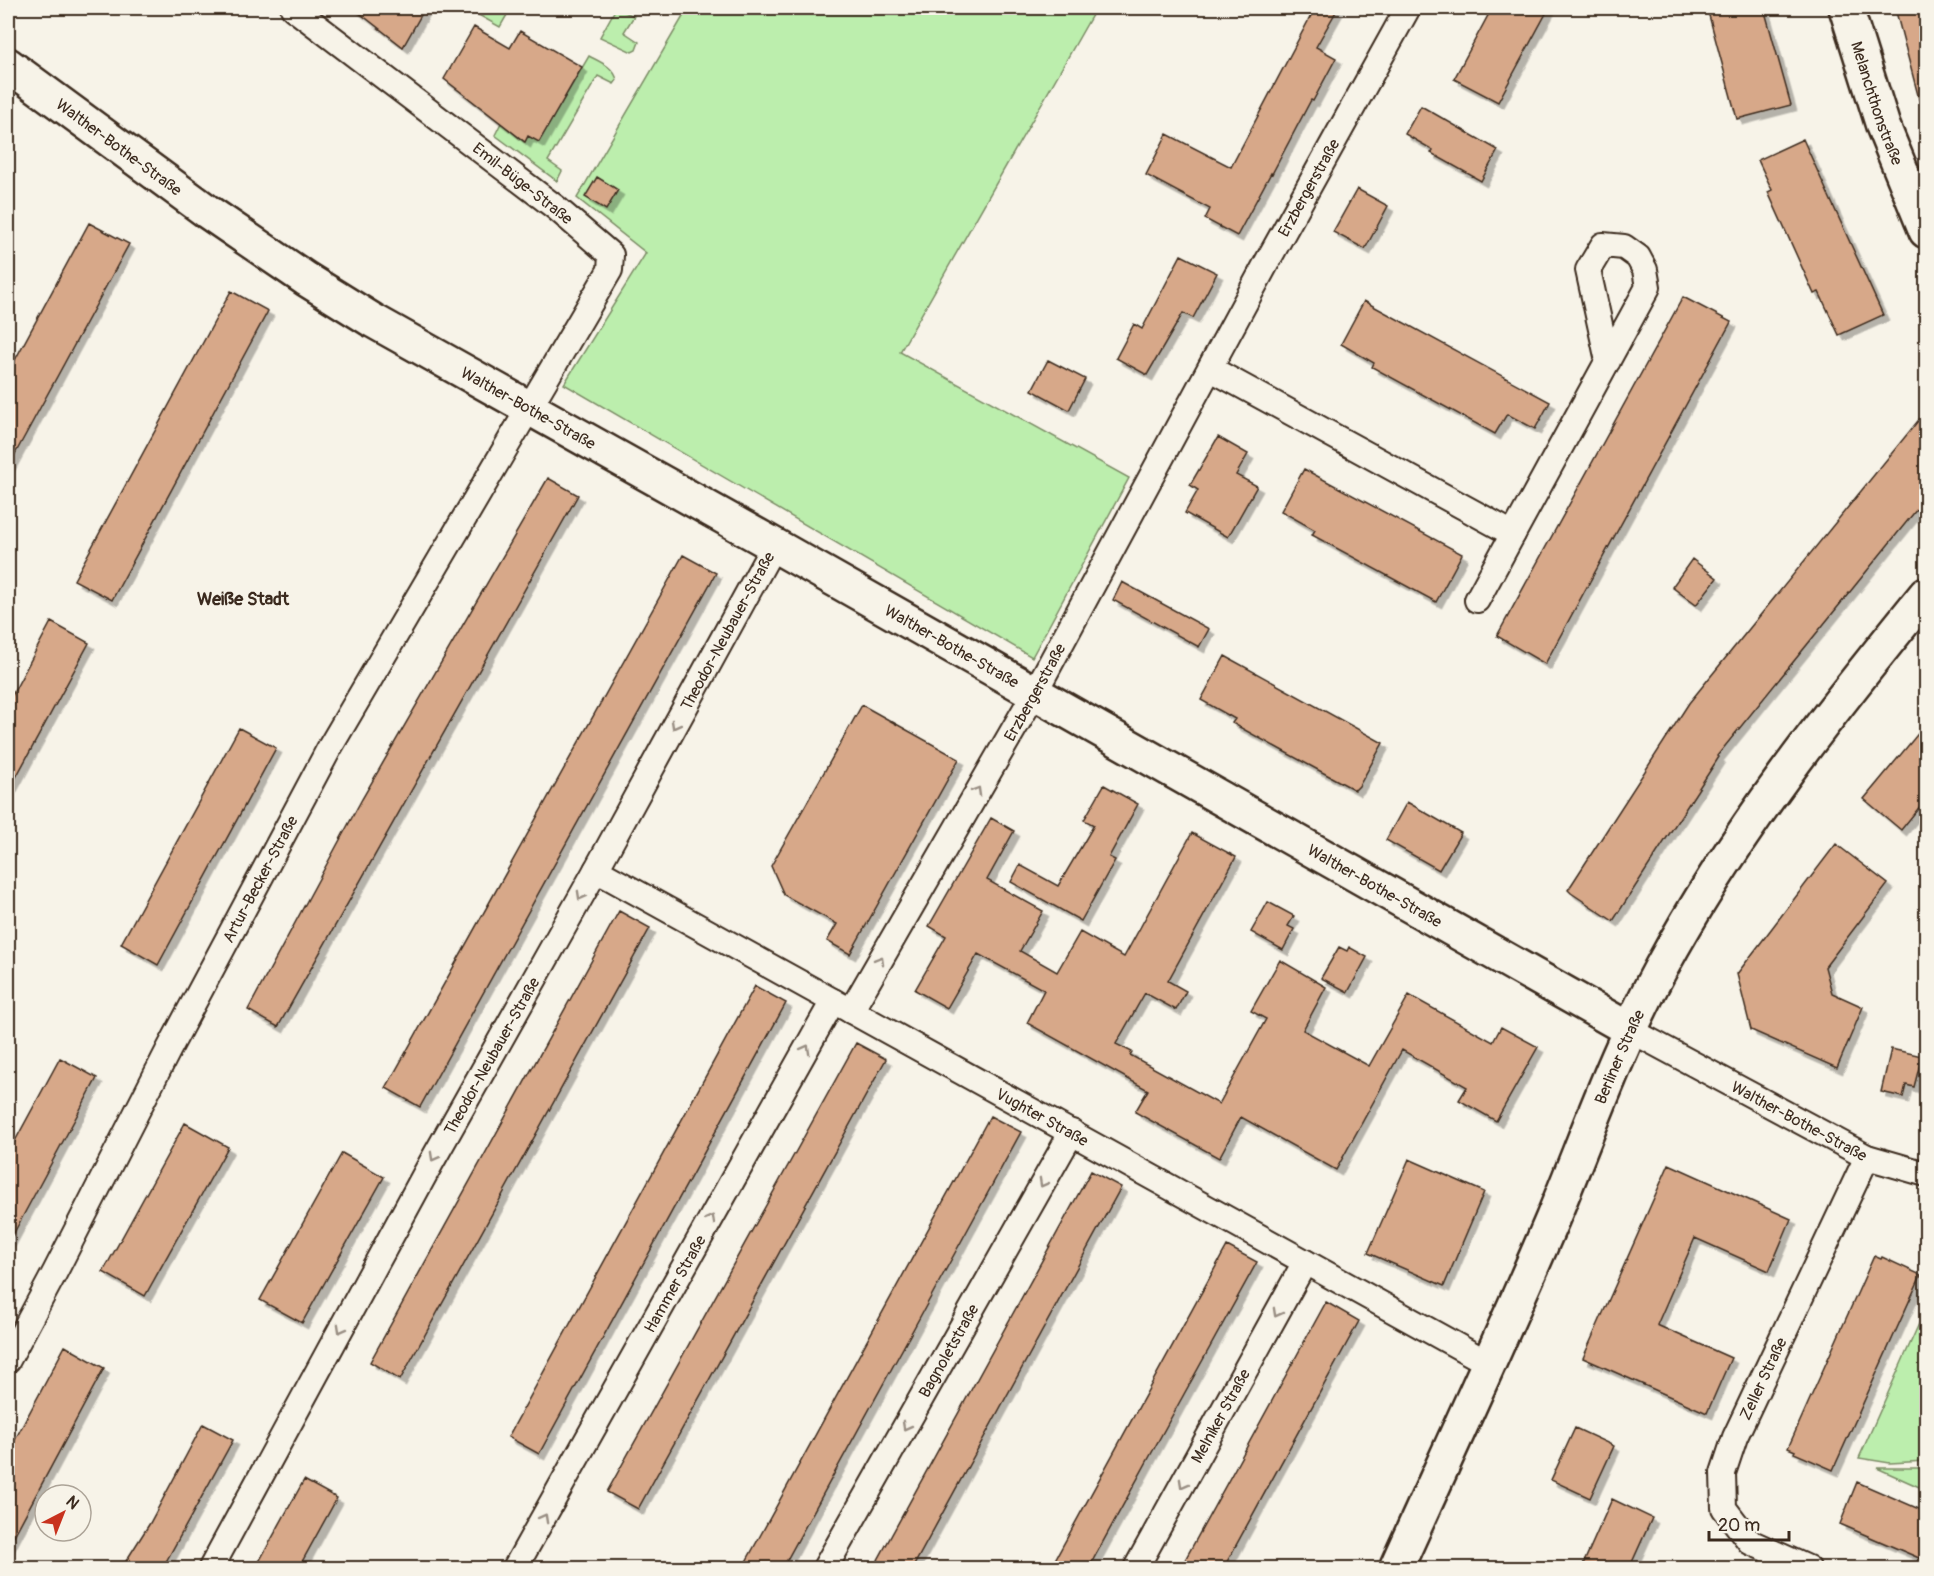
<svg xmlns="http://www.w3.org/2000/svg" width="1934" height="1576" font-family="Pangolin,sans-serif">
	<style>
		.green { fill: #bceead; stroke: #7c8c66; stroke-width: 1.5 }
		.building { fill: #d7a889; stroke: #3b2a1e; stroke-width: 1.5; filter: url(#shadow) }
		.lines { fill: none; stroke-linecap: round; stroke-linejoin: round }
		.street-casing { stroke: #3b2a1e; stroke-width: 28 }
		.secondary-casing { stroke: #3b2a1e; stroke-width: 38 }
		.street { stroke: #f7f3e8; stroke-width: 24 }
		.secondary { stroke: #f7f3e8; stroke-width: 33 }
		.oneway { stroke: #998e83 }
		.labels { text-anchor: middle; stroke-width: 5; stroke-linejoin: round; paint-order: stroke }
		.street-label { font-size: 16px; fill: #3b2a1e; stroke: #f7f3e8 }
		.neighbourhood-label { font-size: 18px; font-weight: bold; fill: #3b2a1e; stroke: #f7f3e8 }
	</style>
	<defs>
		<filter id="shadow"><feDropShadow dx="5.5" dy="5.5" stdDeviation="0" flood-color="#0004"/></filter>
	</defs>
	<rect width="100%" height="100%" fill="#f7f3e8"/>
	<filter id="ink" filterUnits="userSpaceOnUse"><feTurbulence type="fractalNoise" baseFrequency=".0167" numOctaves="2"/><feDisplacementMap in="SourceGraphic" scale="12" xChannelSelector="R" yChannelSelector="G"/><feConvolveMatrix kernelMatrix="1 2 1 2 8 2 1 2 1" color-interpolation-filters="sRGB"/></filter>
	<g filter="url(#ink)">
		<path class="green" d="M 466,8 L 511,8 L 500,27 Z
			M 616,8 L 634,16 L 624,32 L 639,42 L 636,50 L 632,52 L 600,37 Z
			M 688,8 L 1096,8 L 900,352 L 1129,478 L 1032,657 L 564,384 L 646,253 L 577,198 Z
			M 589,56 C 600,62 614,67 617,80 L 614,84 L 598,76 L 548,161 L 562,171 L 557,181 L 495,135 L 501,123 L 524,142 L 528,136 L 539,141 Z
			M 1926,1308 L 1926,1461 L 1890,1463 L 1859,1458 Z
			M 1877,1468 L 1926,1468 L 1926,1490 Z"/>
		<path class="building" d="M 353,8 L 425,8 L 403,47 Z
			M 1315,8 L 1338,8 L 1316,47 L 1336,58 L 1313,101 L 1311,100 L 1272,174 L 1271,173 L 1237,236 L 1205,219 L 1210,209 L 1146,175 L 1167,134 L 1231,167 Z
			M 1492,8 L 1549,8 L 1498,102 L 1454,79 Z
			M 1707,8 L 1764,8 L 1791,105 L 1737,119 Z
			M 1895,8 L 1926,8 L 1926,98 L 1919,99 Z
			M 474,27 L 510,48 L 520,31 L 582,67 L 539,142 L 528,136 L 525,142 L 444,79 Z
			M 1421,106 L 1498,150 L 1481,181 L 1431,153 L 1433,150 L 1405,134 Z
			M 1803,139 L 1883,315 L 1839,335 L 1819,292 L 1814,294 L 1768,192 L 1772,190 L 1758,160 Z
			M 597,177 L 618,190 L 606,210 L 585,197 Z
			M 1357,189 L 1388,206 L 1365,249 L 1333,232 Z
			M 89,223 L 129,244 L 8,467 L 8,373 Z
			M 1181,255 L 1217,273 L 1193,318 L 1183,313 L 1147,375 L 1116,358 L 1134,324 L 1142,329 Z
			M 231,291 L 268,311 L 112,600 L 74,580 Z
			M 1683,297 L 1731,322 L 1545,664 L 1497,636 Z
			M 1364,301 L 1550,402 L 1535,429 L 1507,414 L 1495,434 L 1372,367 L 1374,363 L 1341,344 Z
			M 1048,360 L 1085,379 L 1069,410 L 1032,390 Z
			M 1926,411 L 1926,498 L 1717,756 L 1719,757 L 1613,921 L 1571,893 L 1568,890 L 1689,703 Z
			M 1218,437 L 1248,454 L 1236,475 L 1257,486 L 1228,537 L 1185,513 L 1198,490 L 1190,485 Z
			M 1304,469 L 1462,554 L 1436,602 L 1312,535 L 1315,530 L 1281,511 Z
			M 548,478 L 578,495 L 278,1027 L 248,1010 L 362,799 Z
			M 683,555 L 716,573 L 420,1107 L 386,1088 Z
			M 1692,559 L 1717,578 L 1696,605 L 1672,587 Z
			M 1122,582 L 1209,629 L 1199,647 L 1113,600 Z
			M 51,622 L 89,643 L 8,792 L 8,703 Z
			M 1225,656 L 1383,743 L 1359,786 L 1355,790 L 1283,751 L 1232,723 L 1235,719 L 1201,700 Z
			M 862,705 L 959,759 L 850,954 L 827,941 L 837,924 L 784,895 L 771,866 Z
			M 1926,724 L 1926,799 L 1901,830 L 1864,799 Z
			M 239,728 L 276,748 L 158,965 L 121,944 Z
			M 1104,785 L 1138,804 L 1109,857 L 1115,860 L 1081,921 L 1011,882 L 1020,865 L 1058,886 L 1094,825 L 1084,820 Z
			M 1407,802 L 1461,833 L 1439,870 L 1386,840 Z
			M 991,818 L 1014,831 L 987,880 L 1043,911 L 1020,951 L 1057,972 L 1080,932 L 1124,957 L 1192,833 L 1236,857 L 1168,981 L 1186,991 L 1176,1010 L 1145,993 L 1116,1044 L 1132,1052 L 1130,1055 L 1219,1104 L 1266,1019 L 1251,1011 L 1280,960 L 1326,987 L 1303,1030 L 1369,1066 L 1409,995 L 1493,1042 L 1501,1027 L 1538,1047 L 1496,1121 L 1459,1100 L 1467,1087 L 1402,1050 L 1336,1170 L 1241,1117 L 1219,1158 L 1135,1112 L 1148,1090 L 1027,1023 L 1044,990 L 978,954 L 947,1008 L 915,990 L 946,936 L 929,926 Z
			M 1836,844 L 1888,884 L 1825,967 L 1832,993 L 1863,1007 L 1837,1068 L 1751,1030 L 1737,974 Z
			M 1268,902 L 1294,916 L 1288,926 L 1294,929 L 1283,950 L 1251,932 Z
			M 619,911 L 650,928 L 400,1380 L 370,1362 Z
			M 1339,947 L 1347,951 L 1349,947 L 1367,957 L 1348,992 L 1321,978 Z
			M 755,986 L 786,1003 L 539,1454 L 508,1437 Z
			M 856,1043 L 886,1059 L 638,1509 L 607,1492 Z
			M 1891,1049 L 1922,1056 L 1914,1087 L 1906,1085 L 1903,1097 L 1881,1092 Z
			M 60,1058 L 97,1078 L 8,1244 L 8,1154 Z
			M 990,1116 L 1021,1132 L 950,1262 L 782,1569 L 742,1569 Z
			M 185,1123 L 228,1147 L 145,1296 L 103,1272 Z
			M 342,1153 L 384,1177 L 302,1323 L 260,1300 Z
			M 1409,1159 L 1484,1192 L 1444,1286 L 1368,1253 Z
			M 1669,1164 L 1791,1219 L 1769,1271 L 1695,1238 L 1657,1325 L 1731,1358 L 1707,1413 L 1583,1358 Z
			M 1091,1171 L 1121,1187 L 912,1569 L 873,1569 Z
			M 1227,1246 L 1257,1262 L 1178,1405 L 1088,1569 L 1050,1569 Z
			M 1874,1256 L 1881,1259 L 1882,1257 L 1921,1275 L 1833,1470 L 1794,1453 L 1795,1451 L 1788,1448 Z
			M 1326,1302 L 1359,1321 L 1223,1569 L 1180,1569 Z
			M 65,1346 L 104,1368 L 8,1547 L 8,1453 Z
			M 203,1424 L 233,1440 L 162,1569 L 121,1569 L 150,1523 Z
			M 1575,1428 L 1614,1446 L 1590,1498 L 1551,1480 Z
			M 304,1480 L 337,1498 L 298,1569 L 255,1569 Z
			M 1857,1482 L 1926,1512 L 1926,1561 L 1840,1524 Z
			M 1612,1499 L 1652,1518 L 1629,1569 L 1581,1569 Z"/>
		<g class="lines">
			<g class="street-casing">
				<g id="street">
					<path d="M 1211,369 L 1513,534"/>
					<path d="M 1477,600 L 1648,287 L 1645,270 L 1638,257 L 1624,247 L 1603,245 L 1588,270 L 1608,361"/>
					<path id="s1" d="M 596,870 L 1488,1363"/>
					<path id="s2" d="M 851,1011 L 1034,694 L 1267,262 L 1408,8"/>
					<path id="s3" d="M 1632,1031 L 1867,1157 L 1926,1174"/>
					<path id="s4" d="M 8,1360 L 55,1272 L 169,1049 L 330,747 L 610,270 L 611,255 L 555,207 L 293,8"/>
					<path id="s5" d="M 211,1568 L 431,1163 L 596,870 L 774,545"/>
					<path id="s6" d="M 515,1568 L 833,1001"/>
					<path id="s7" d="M 825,1568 L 1072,1132"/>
					<path id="s8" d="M 1136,1568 L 1305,1262"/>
					<path id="s9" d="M 1808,1568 L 1750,1542 L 1724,1508 L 1723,1473 L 1735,1437 L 1867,1157"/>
				</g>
			</g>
			<g class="secondary-casing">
				<g id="secondary">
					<path id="s10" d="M 1846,8 L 1883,126 L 1926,231"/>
					<path id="s11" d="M 8,65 L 208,212 L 306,279 L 372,320 L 774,545 L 1632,1031"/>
					<path id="s12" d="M 1396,1568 C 1448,1453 1502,1337 1552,1220 C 1587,1136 1617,1049 1661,968 C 1734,833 1829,713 1926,594"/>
				</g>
			</g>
			<use href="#street" class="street"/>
			<use href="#secondary" class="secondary"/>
		</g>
		<defs><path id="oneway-chevron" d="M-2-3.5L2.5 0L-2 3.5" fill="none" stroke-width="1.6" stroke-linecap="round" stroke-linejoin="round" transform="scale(1.5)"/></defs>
		<g class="oneway">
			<use href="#oneway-chevron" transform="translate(675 725) rotate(119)"/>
			<use href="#oneway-chevron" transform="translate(977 791) rotate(-60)"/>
			<use href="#oneway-chevron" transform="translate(581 896) rotate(119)"/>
			<use href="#oneway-chevron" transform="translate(880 960) rotate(-60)"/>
			<use href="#oneway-chevron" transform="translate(806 1049) rotate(-61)"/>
			<use href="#oneway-chevron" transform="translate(434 1157) rotate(119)"/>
			<use href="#oneway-chevron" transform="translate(1043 1183) rotate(119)"/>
			<use href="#oneway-chevron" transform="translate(711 1219) rotate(-61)"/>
			<use href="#oneway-chevron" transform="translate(1277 1313) rotate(119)"/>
			<use href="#oneway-chevron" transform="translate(341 1329) rotate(119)"/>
			<use href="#oneway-chevron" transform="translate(906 1426) rotate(119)"/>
			<use href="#oneway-chevron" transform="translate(1183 1484) rotate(119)"/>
			<use href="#oneway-chevron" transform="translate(544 1518) rotate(-61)"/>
		</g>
	</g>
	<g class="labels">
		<g class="street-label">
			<text dy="6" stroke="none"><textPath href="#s10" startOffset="100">Melanchthonstraße</textPath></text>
			<text dy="6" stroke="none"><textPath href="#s11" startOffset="138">Walther-Bothe-Straße</textPath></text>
			<text transform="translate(523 183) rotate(38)" y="6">Emil-Büge-Straße</text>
			<text dy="6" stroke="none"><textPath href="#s2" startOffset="942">Erzbergerstraße</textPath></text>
			<text dy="6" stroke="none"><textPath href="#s11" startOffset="624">Walther-Bothe-Straße</textPath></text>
			<text dy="6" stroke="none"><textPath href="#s5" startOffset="1070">Theodor-Neubauer-Straße</textPath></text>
			<text dy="6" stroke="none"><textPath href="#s11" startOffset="1110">Walther-Bothe-Straße</textPath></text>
			<text dy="6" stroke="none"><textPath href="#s2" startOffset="368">Erzbergerstraße</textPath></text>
			<text dy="6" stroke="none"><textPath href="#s4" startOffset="543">Artur-Becker-Straße</textPath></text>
			<text dy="6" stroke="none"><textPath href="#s11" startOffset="1596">Walther-Bothe-Straße</textPath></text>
			<text dy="6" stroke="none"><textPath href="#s5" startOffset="584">Theodor-Neubauer-Straße</textPath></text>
			<text dy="6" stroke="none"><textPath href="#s12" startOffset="558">Berliner Straße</textPath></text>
			<text dy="6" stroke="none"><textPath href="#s1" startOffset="510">Vughter Straße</textPath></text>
			<text dy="6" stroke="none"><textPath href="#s3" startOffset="190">Walther-Bothe-Straße</textPath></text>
			<text dy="6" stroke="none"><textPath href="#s6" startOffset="326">Hammer Straße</textPath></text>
			<text dy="6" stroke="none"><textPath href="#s7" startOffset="250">Bagnoletstraße</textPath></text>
			<text dy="6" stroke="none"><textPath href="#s9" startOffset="244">Zeller Straße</textPath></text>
			<text dy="6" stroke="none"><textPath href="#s8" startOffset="174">Melniker Straße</textPath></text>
		</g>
		<g class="neighbourhood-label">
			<text x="243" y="605">Weiße Stadt</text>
		</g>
	</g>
	<rect width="1934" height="1576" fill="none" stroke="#f7f3e8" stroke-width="30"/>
	<rect x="15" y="15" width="1904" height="1546" fill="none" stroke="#3b2a1e" stroke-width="2" filter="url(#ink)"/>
	<g transform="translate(63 1513) rotate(42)"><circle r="28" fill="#f7f3e8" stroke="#aca397" stroke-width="1.5"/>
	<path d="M0-4.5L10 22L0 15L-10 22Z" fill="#c8321e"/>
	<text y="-9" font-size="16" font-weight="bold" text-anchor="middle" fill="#3b2a1e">N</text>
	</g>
	<path d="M1709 1531v9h80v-9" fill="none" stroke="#3b2a1e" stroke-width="3"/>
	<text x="1718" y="1531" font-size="18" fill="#3b2a1e" stroke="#f7f3e8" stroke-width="4.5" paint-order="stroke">20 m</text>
</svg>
